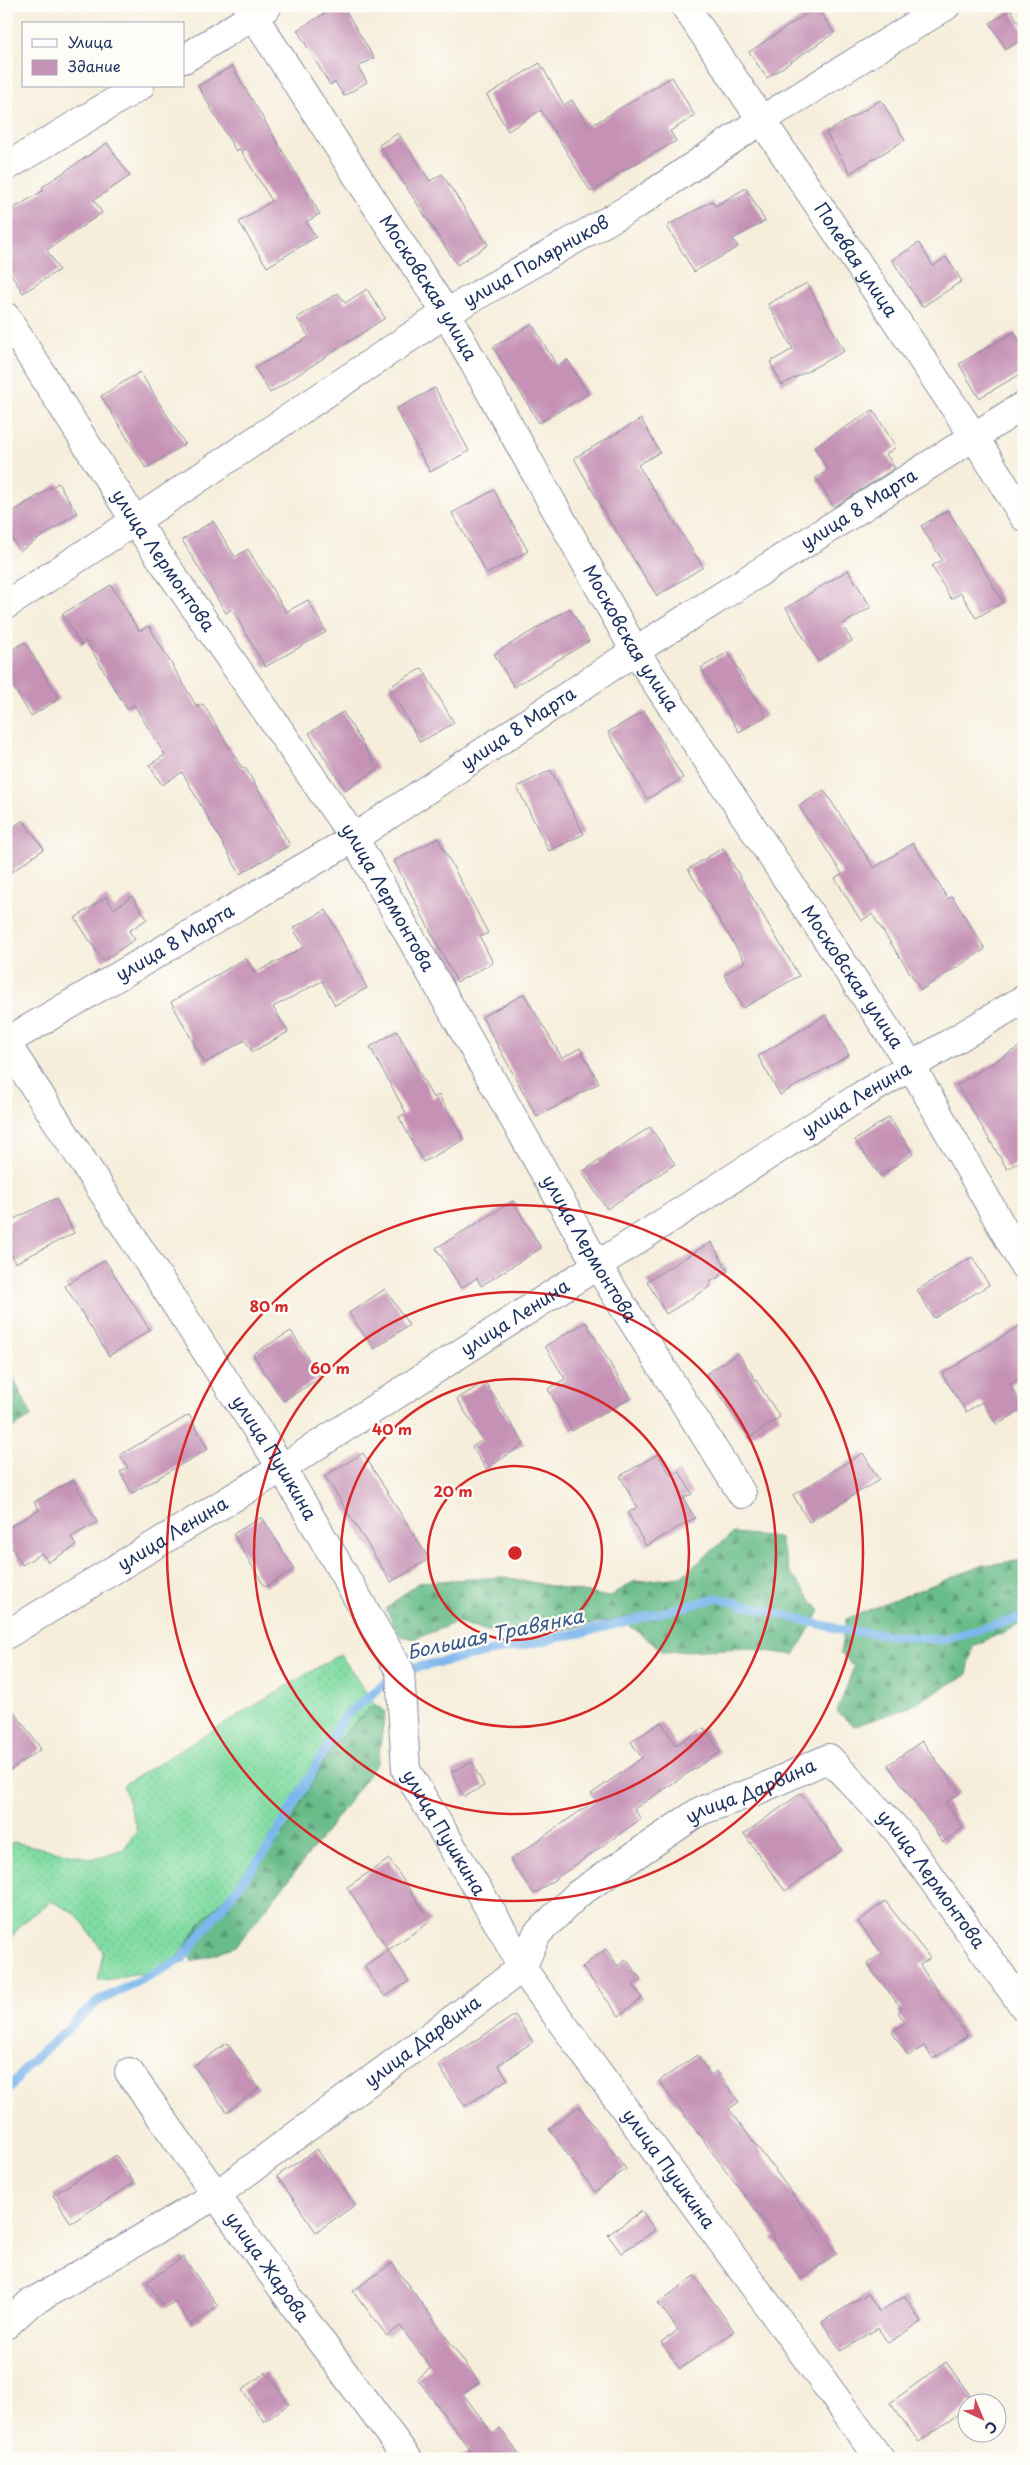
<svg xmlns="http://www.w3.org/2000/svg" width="1030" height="2465" font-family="'Playpen Sans',sans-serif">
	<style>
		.grass { fill: url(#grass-dots); stroke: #4e8680 }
		.forest { fill: url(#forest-firs); stroke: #427673 }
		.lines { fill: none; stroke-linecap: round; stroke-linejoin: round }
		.stream { stroke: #7bb6ed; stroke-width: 9 }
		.building { fill: #c592b5 }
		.minor-casing { stroke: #888e9c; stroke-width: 30 }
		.minor { stroke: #fff; stroke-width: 28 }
		.ring { fill: none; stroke: #d62828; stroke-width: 2.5 }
		.labels { text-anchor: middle; stroke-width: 5; stroke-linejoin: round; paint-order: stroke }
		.street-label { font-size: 18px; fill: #1b2f5e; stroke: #fdfcf7 }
		.water-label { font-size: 19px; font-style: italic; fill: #385889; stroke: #fdfcf7 }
		.centre { fill: #d62828; stroke: #fdfcf7; stroke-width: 2.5 }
		.ring-label { font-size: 15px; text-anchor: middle; font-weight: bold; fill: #d62828; stroke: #fdfcf7; stroke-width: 5; stroke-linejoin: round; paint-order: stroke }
	</style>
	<defs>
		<pattern id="grass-dots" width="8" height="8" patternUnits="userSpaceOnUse" patternTransform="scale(1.25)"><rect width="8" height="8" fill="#81dca2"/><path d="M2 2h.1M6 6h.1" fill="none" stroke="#6fbd8e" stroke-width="1.8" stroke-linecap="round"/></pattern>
		<pattern id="forest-firs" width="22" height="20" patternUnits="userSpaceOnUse" patternTransform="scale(1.25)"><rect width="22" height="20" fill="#68bc88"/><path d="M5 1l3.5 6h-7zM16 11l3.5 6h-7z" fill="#559972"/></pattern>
	</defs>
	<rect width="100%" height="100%" fill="#fdfcf7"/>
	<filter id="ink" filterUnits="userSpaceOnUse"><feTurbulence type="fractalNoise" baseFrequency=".02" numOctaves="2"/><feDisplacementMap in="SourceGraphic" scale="10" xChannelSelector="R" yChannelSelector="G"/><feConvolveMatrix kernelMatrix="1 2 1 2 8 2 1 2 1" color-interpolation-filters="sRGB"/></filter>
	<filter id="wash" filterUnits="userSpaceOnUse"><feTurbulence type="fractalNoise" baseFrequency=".0096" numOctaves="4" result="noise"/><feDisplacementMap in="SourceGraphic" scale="20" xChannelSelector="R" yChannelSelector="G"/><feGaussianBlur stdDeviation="1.12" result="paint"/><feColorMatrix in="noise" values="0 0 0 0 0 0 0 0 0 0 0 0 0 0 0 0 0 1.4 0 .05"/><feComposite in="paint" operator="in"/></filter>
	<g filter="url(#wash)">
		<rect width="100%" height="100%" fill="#f6eedb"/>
		<path class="grass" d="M 340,1654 L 374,1704 L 333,1746 L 281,1840 L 202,1921 L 175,1960 L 146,1975 C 129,1970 116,1982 98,1980 L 103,1951 L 76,1914 L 51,1901 L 19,1926 L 6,1947 L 6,1847 L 13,1842 L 93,1859 L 124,1849 L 137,1830 L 123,1785 Z"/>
		<path class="forest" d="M 6,1363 L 32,1416 L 6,1432 Z
			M 733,1533 L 779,1537 L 789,1571 L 820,1611 L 794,1655 L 744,1648 L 664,1652 L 621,1619 L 512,1638 L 457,1622 L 415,1639 L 400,1636 L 386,1609 L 419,1582 L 504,1577 L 609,1597 L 633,1582 L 681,1577 Z
			M 1024,1560 L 1024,1623 L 973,1646 L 967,1675 L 902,1710 L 854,1726 L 837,1712 L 854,1667 L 840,1653 L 846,1619 L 983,1565 Z
			M 374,1704 L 385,1711 L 378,1762 L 313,1849 L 236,1946 L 192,1962 L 185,1948 L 202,1921 L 281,1840 L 333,1746 Z"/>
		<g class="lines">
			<path class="stream" d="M 6,2093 L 28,2065 L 97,2002 L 182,1959 L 269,1847 L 344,1717 L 400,1671 L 593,1630 L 718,1598 L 842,1630 L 941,1640 L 1024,1617"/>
		</g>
		<g id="blocks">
			<path class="building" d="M 337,6 L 343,6 L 374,58 L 358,67 L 367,82 L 344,96 L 335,82 L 330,85 L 297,30 Z
				M 817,7 L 834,33 L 767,78 L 749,52 Z
				M 1011,10 L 1024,32 L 1024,39 L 1006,49 L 990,23 Z
				M 540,63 L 564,105 L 572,100 L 589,127 L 672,77 L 695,116 L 670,131 L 676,141 L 617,174 L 618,175 L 591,192 L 541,110 L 508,131 L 487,95 Z
				M 232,66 L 320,214 L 306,222 L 316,237 L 267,267 L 239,222 L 272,201 L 240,149 L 236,151 L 198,86 Z
				M 881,100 L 905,140 L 850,173 L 826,133 Z
				M 398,133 L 430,181 L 442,174 L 488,245 L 457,265 L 379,145 Z
				M 107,143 L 130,176 L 94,200 L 102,213 L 47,250 L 59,270 L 23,293 L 6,266 L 6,213 L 44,190 L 42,187 Z
				M 746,188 L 765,221 L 733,239 L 738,247 L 694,272 L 667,226 L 712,201 L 715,206 Z
				M 919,243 L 933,266 L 946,257 L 962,281 L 922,307 L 892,260 Z
				M 807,283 L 844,351 L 782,385 L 770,362 L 793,349 L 768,304 Z
				M 367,289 L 385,318 L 270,393 L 255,368 L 309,337 L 297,318 L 338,293 L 345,303 Z
				M 532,324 L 557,366 L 568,360 L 588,394 L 539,423 L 493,347 Z
				M 1014,332 L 1024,348 L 1024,372 L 979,398 L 959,364 Z
				M 140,372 L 185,444 L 146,468 L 101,396 Z
				M 435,388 L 469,451 L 430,472 L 396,409 Z
				M 873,410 L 896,447 L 886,454 L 895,468 L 834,507 L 816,478 L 828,470 L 814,447 Z
				M 641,419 L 660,452 L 638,465 L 703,567 L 657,596 L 610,522 L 574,458 Z
				M 58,483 L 77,513 L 20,551 L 6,530 L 6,516 Z
				M 494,490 L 528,551 L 487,574 L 452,513 Z
				M 948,510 L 1003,602 L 976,618 L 961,593 L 951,599 L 932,566 L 942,560 L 921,526 Z
				M 213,521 L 235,557 L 248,549 L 286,612 L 308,600 L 326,632 L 265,667 L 232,609 L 226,613 L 182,540 Z
				M 848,570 L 871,607 L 842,625 L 852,641 L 818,661 L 786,608 Z
				M 111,585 L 139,631 L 149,626 L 197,707 L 203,704 L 242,768 L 245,767 L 290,845 L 240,874 L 182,772 L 162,785 L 149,765 L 165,755 L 134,705 L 127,709 L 86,641 L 81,645 L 62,614 Z
				M 570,608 L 589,641 L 514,687 L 494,654 Z
				M 25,642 L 59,699 L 31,716 L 6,675 L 6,653 Z
				M 728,652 L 766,716 L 739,732 L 701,668 Z
				M 422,668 L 454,723 L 420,742 L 389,687 Z
				M 644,711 L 683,778 L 647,799 L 608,732 Z
				M 343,712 L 378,769 L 345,790 L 309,733 Z
				M 551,770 L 584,834 L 549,851 L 517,787 Z
				M 824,790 L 874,868 L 913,843 L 948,899 L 952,896 L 985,949 L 921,990 L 872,914 L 861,921 L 835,878 L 842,874 L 799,806 Z
				M 23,820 L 44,849 L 6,876 L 6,832 Z
				M 438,838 L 488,933 L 480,937 L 493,963 L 457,982 L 394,861 Z
				M 723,848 L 799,976 L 743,1008 L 724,975 L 745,962 L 688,869 Z
				M 132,896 L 147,919 L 129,931 L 135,939 L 103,961 L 75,918 L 106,897 L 114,909 Z
				M 326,910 L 367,988 L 335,1005 L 322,981 L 273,1007 L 288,1032 L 252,1052 L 245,1040 L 205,1063 L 171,1002 L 246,958 L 255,973 L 304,947 L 293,928 Z
				M 524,994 L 562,1058 L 580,1048 L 599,1083 L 537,1117 L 482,1017 Z
				M 826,1015 L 849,1055 L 780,1095 L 758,1056 Z
				M 397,1031 L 433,1098 L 439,1095 L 464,1140 L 423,1162 L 399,1117 L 406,1113 L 370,1047 Z
				M 1024,1044 L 1024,1159 L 1007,1169 L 957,1085 Z
				M 889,1117 L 913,1154 L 880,1176 L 855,1140 Z
				M 650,1127 L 675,1164 L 607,1209 L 582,1172 Z
				M 56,1198 L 74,1233 L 15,1263 L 6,1245 L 6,1223 Z
				M 513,1201 L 541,1248 L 481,1286 L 477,1278 L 461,1288 L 436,1248 Z
				M 711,1242 L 728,1271 L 709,1283 L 711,1286 L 666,1314 L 647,1281 Z
				M 972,1257 L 989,1285 L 934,1318 L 917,1290 Z
				M 105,1260 L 150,1330 L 109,1356 L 65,1286 Z
				M 385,1289 L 409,1325 L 374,1349 L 349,1313 Z
				M 586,1322 L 630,1398 L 572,1431 L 548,1389 L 565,1379 L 545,1346 Z
				M 1024,1323 L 1024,1376 L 1010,1385 L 1024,1408 L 997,1425 L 982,1402 L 966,1412 L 942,1374 Z
				M 291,1331 L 320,1378 L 283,1401 L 253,1354 Z
				M 738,1353 L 780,1417 L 749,1438 L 706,1374 Z
				M 485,1382 L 524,1444 L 486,1469 L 472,1447 L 483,1440 L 457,1399 Z
				M 189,1415 L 208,1449 L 132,1493 L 120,1472 L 128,1468 L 120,1455 Z
				M 363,1453 L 429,1559 L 391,1582 L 325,1476 Z
				M 863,1453 L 879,1480 L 809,1522 L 793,1495 Z
				M 658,1454 L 671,1476 L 679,1471 L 692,1494 L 683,1498 L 695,1518 L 646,1546 L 628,1513 L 637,1507 L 620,1476 Z
				M 73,1480 L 97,1522 L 71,1537 L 76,1546 L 48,1562 L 42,1553 L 22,1565 L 6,1537 L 6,1529 L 39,1510 L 34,1502 Z
				M 262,1517 L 294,1569 L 265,1587 L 233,1534 Z
				M 6,1700 L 41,1749 L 6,1773 Z
				M 661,1722 L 676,1745 L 704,1728 L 720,1752 L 634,1809 L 641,1819 L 534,1894 L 510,1860 L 596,1800 L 591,1794 L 642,1758 L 631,1742 Z
				M 922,1741 L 960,1793 L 946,1803 L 963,1828 L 943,1842 L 888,1765 Z
				M 472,1762 L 484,1786 L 464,1797 L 451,1772 Z
				M 801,1793 L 842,1850 L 785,1891 L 744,1834 Z
				M 389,1859 L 431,1921 L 388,1950 L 347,1887 Z
				M 885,1901 L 930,1958 L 920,1965 L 967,2036 L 933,2059 L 924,2046 L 908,2056 L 892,2032 L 905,2023 L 898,2012 L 902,2009 L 867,1964 L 882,1953 L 858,1922 Z
				M 606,1949 L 618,1966 L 626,1959 L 641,1979 L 633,1985 L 642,1998 L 619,2016 L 582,1967 Z
				M 388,1950 L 409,1981 L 385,1997 L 364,1966 Z
				M 515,2015 L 533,2042 L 498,2065 L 508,2079 L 465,2106 L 438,2065 Z
				M 227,2043 L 259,2088 L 227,2112 L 194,2066 Z
				M 697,2055 L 711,2075 L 717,2071 L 739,2102 L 729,2109 L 837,2253 L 801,2279 L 772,2238 L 775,2236 L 659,2081 Z
				M 579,2106 L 626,2169 L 595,2192 L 549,2129 Z
				M 317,2149 L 355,2205 L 316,2232 L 277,2176 Z
				M 116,2155 L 134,2183 L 71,2223 L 53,2195 Z
				M 642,2211 L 655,2230 L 621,2253 L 608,2235 Z
				M 183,2257 L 218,2306 L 191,2325 L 175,2301 L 165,2308 L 147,2282 Z
				M 392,2263 L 479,2382 L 463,2394 L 493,2434 L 500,2428 L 522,2459 L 458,2459 L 470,2450 L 417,2378 L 431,2368 L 400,2326 L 387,2336 L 353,2291 Z
				M 695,2276 L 734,2331 L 680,2369 L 661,2342 L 678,2330 L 658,2303 Z
				M 868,2293 L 879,2312 L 905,2296 L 921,2322 L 888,2343 L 878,2328 L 841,2351 L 822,2322 Z
				M 946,2362 L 975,2402 L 968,2402 L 968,2407 L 919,2442 L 890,2403 Z
				M 266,2372 L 289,2404 L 264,2422 L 242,2390 Z"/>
		</g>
	</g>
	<g filter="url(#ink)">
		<use href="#blocks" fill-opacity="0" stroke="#888e9c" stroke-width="1"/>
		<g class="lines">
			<g class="minor-casing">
				<g id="minor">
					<path id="s1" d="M 247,6 L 446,313 L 635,651 L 912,1067 L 1024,1266"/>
					<path id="s2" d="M 685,6 L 973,435 L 1024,517"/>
					<path d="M 184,59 L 267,7"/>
					<path d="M 6,167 L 140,86"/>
					<path id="s3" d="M 6,317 L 135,521 L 354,838 L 597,1265 L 742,1494"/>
					<path id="s4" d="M 6,605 L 135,521 L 446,313 L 637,204 L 760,121 L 946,6"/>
					<path id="s5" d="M 6,1042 L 354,838 L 635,651 L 1024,405"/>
					<path id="s6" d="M 6,1043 L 282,1468 L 400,1671 L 406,1770 L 504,1933 L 522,1968 L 880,2459"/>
					<path id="s7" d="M 6,1635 L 282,1468 L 859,1097 L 1024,999"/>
					<path id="s8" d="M 129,2072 L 299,2312 L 408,2459"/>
					<path id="s9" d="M 6,2325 L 29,2304 L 216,2195 L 522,1968 L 537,1934 L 578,1894 L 700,1811 L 756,1791 L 829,1758 L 896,1829 L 1024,2007"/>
				</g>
			</g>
			<use href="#minor" class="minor"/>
		</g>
	</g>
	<g class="ring">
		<circle cx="515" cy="1553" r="87"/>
		<circle cx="515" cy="1553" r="174"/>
		<circle cx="515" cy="1553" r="261"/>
		<circle cx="515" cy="1553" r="348"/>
	</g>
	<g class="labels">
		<g class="street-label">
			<text dy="6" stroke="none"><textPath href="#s4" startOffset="632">улица Полярников</textPath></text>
			<text dy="6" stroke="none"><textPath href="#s2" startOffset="306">Полевая улица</textPath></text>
			<text dy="6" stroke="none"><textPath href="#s1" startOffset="335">Московская улица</textPath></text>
			<text dy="6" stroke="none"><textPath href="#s5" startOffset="1006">улица 8 Марта</textPath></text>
			<text dy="6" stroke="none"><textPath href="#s3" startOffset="290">улица Лермонтова</textPath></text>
			<text dy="6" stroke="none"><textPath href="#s1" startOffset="740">Московская улица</textPath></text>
			<text dy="6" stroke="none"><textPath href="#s5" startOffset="601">улица 8 Марта</textPath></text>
			<text dy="6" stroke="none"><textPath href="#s3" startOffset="695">улица Лермонтова</textPath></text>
			<text dy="6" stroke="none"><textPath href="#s5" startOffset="196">улица 8 Марта</textPath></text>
			<text dy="6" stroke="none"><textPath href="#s1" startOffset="1145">Московская улица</textPath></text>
			<text dy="6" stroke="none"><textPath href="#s7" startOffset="1005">улица Ленина</textPath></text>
			<text dy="6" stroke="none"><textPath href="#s3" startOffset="1100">улица Лермонтова</textPath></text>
			<text dy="6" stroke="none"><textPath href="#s7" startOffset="600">улица Ленина</textPath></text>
			<text dy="6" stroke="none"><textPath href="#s6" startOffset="494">улица Пушкина</textPath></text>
			<text dy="6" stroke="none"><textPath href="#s7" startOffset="195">улица Ленина</textPath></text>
			<text dy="6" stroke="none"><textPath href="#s9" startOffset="925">улица Дарвина</textPath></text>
			<text dy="6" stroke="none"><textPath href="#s6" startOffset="914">улица Пушкина</textPath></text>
			<text dy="6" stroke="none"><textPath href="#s9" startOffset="1169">улица Лермонтова</textPath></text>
			<text dy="6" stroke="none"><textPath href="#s9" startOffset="505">улица Дарвина</textPath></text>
			<text dy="6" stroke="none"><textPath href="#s6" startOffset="1319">улица Пушкина</textPath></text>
			<text dy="6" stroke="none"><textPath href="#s8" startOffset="239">улица Жарова</textPath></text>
		</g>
		<g class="water-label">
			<text transform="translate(495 1634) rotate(-12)" y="7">Большая Травянка</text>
		</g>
	</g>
	<circle cx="515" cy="1553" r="8" class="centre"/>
	<g class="ring-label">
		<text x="269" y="1312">80 m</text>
		<text x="330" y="1374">60 m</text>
		<text x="392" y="1435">40 m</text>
		<text x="453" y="1497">20 m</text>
	</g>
	<rect width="1030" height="2465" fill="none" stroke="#fdfcf7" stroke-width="25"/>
	<rect x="22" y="22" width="162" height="65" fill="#fdfcf7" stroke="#a3aaba"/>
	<rect x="32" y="39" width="25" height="8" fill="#ffffff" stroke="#a3aaba"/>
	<text x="68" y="48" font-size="15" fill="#1b2f5e">Улица</text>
	<rect x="32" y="60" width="25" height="15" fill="#c592b5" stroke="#a3aaba"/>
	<text x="68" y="72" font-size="15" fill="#1b2f5e">Здание</text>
	<g transform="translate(982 2418) rotate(136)"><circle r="24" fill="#fdfcf7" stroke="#a3aaba"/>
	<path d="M0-4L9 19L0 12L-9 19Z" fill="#d1495b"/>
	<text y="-8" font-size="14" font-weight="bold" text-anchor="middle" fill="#1b2f5e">С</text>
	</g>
</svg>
